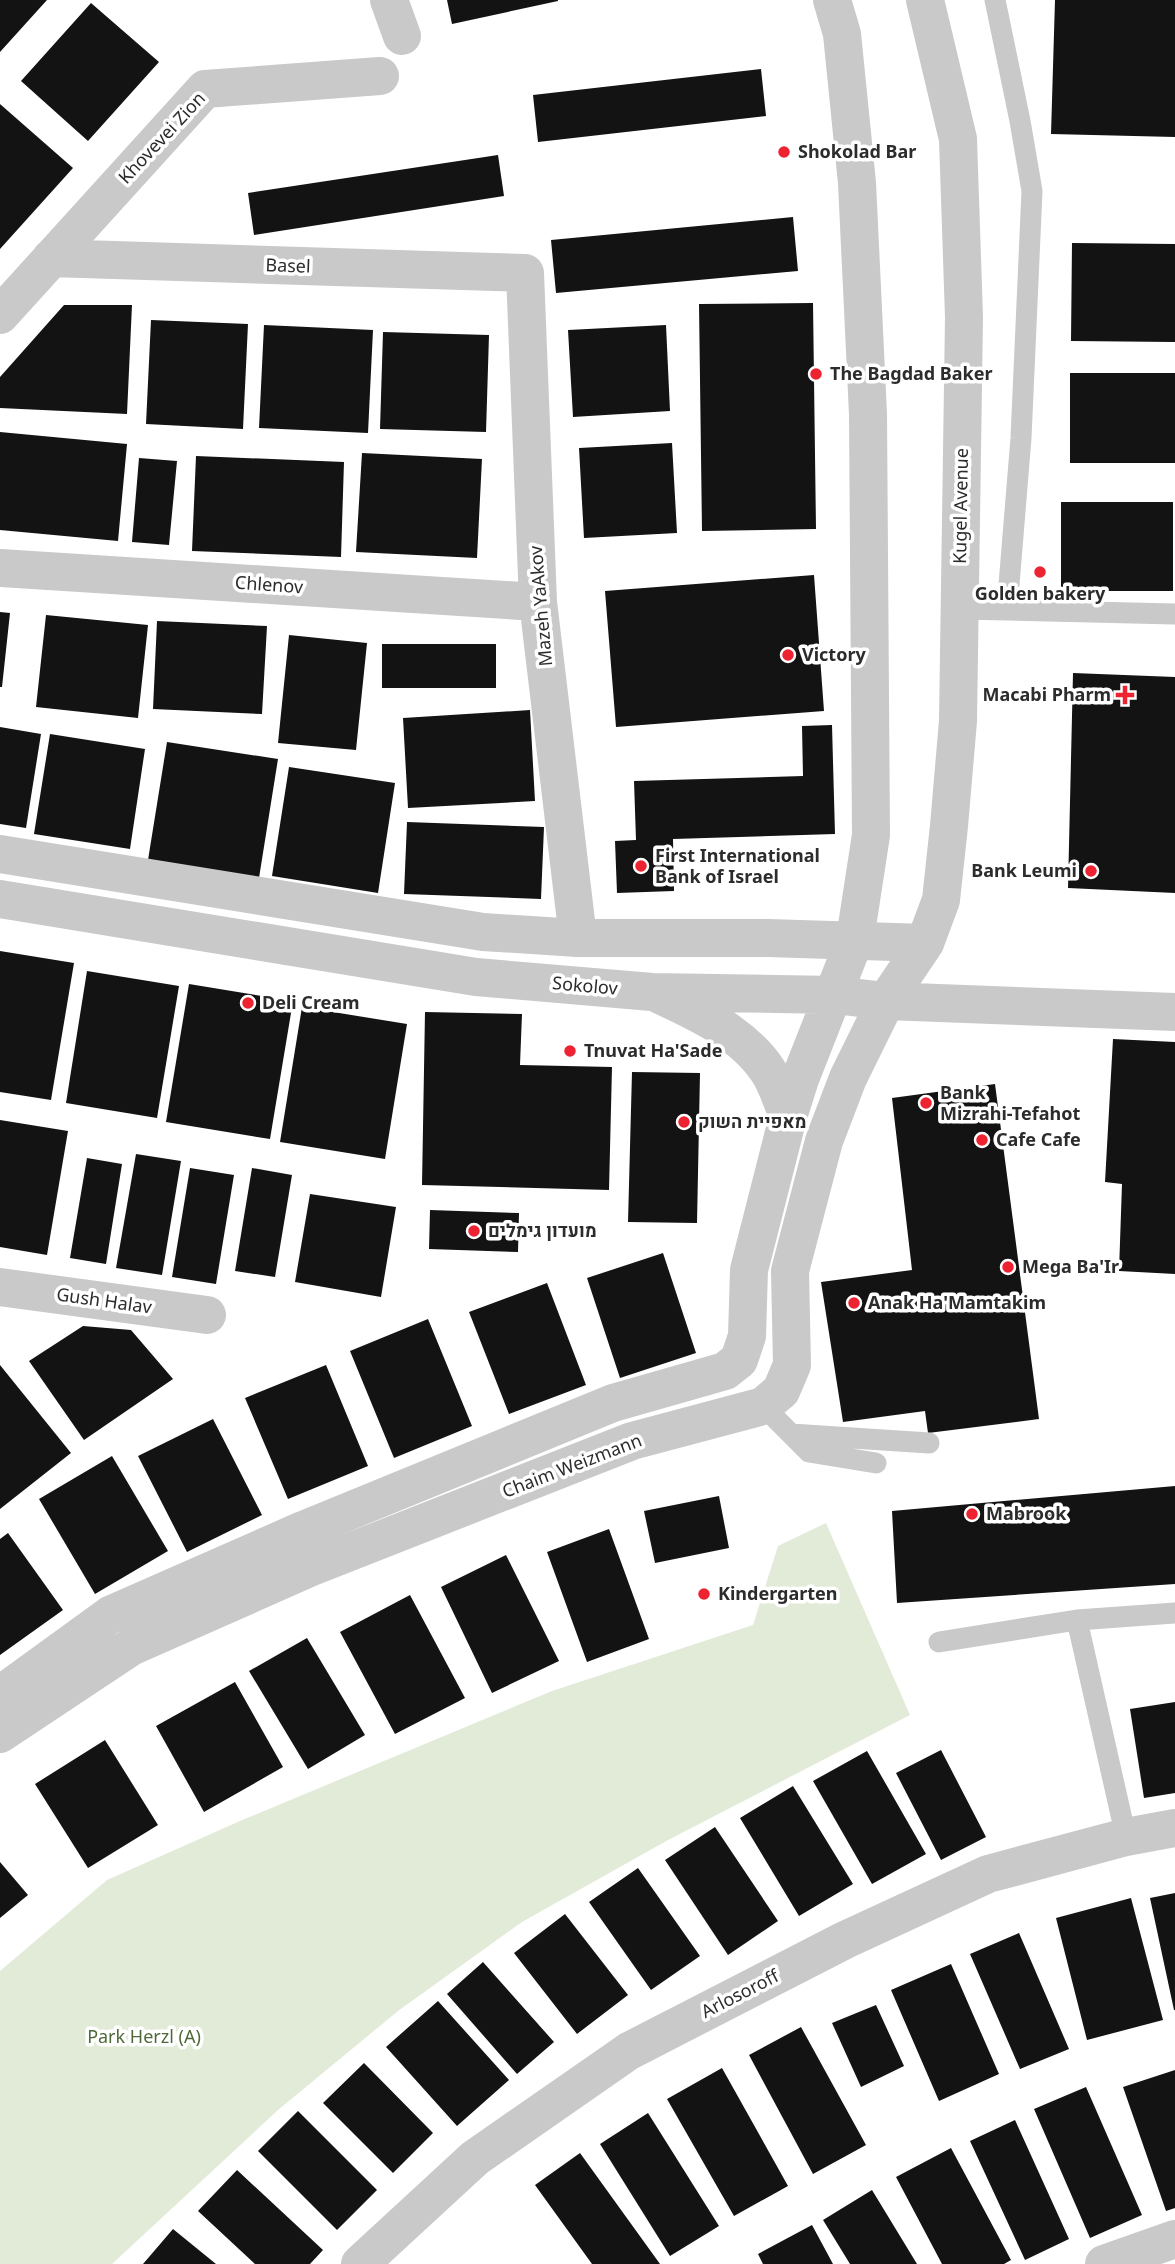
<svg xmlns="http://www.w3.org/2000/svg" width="1175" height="2264" font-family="'Noto Sans',Heebo,sans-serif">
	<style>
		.green { fill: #e2ebd8 }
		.building { fill: #131313 }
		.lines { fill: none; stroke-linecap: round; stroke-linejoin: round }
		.service { stroke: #c9c9c9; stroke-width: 21 }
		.minor { stroke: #c9c9c9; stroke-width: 38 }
		.tertiary { stroke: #c9c9c9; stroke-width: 38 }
		.poi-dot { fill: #ed2332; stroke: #fff; stroke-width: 2.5 }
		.labels { text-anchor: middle; stroke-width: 7; stroke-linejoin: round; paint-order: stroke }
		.street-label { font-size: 18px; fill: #2c2c2c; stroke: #fff }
		.poi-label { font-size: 18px; font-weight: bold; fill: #2c2c2c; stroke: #fff; text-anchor: start }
		.park-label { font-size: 18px; fill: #4f6938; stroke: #fff }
	</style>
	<rect width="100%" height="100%" fill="#fff"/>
	<path class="green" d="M 826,1523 L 910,1715 L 668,1840 L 522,1922 L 398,2011 L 278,2110 L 112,2264 L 0,2264 L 0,1971 L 107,1880 L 240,1821 L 552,1691 L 753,1625 L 778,1546 Z"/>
	<path class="building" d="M 0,0 L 47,0 L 0,52 Z
		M 447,0 L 558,0 L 558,1 L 452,24 Z
		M 1055,0 L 1175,0 L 1175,137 L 1051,134 Z
		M 91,3 L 159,62 L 88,141 L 21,81 Z
		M 761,69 L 766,116 L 538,142 L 533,95 Z
		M 0,104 L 73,168 L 0,249 Z
		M 498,155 L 504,196 L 254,235 L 248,193 Z
		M 793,217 L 798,271 L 556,293 L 551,240 Z
		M 1072,243 L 1175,244 L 1175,342 L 1071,341 Z
		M 813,303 L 816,529 L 702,531 L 699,304 Z
		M 64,305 L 132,305 L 127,414 L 0,408 L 0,377 Z
		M 151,320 L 248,324 L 243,429 L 146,424 Z
		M 264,325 L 373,330 L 368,433 L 259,428 Z
		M 666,325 L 670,411 L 573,417 L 568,330 Z
		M 383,332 L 489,335 L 486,432 L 380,429 Z
		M 1070,373 L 1175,373 L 1175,463 L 1070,463 Z
		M 0,432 L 127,444 L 118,541 L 0,530 Z
		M 672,443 L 677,533 L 584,538 L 579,448 Z
		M 362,453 L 482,459 L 477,558 L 356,552 Z
		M 196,456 L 344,462 L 341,557 L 192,551 Z
		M 139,458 L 177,461 L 169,545 L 132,542 Z
		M 1061,502 L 1173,502 L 1173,591 L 1061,591 Z
		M 814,575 L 824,711 L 616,727 L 605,591 Z
		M 0,612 L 10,613 L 2,687 L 0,687 Z
		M 46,615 L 148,625 L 138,718 L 36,707 Z
		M 157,621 L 267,626 L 262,714 L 153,709 Z
		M 289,635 L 367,643 L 356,750 L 278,743 Z
		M 382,644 L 496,644 L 496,688 L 382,688 Z
		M 1073,673 L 1175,677 L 1175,893 L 1068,888 Z
		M 530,710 L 535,801 L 408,808 L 403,718 Z
		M 832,725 L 835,834 L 673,839 L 674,891 L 617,893 L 615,841 L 636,840 L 634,781 L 803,776 L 802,726 Z
		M 0,727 L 41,734 L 26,828 L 0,824 Z
		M 50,734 L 145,749 L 130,849 L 34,834 Z
		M 167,742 L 278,759 L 259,878 L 148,860 Z
		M 289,767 L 395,783 L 378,893 L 272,876 Z
		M 407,822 L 544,827 L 541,899 L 404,894 Z
		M 0,951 L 74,963 L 51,1100 L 0,1092 Z
		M 87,971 L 179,986 L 157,1118 L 66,1103 Z
		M 189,984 L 293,1001 L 270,1139 L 166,1122 Z
		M 302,1007 L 407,1024 L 385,1159 L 280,1142 Z
		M 425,1012 L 522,1014 L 520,1065 L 612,1067 L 609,1190 L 422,1185 Z
		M 1113,1039 L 1175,1042 L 1175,1274 L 1119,1271 L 1122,1184 L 1105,1182 Z
		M 632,1072 L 700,1073 L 697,1223 L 628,1222 Z
		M 995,1084 L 1039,1419 L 928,1433 L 925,1411 L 843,1422 L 821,1282 L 912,1270 L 892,1098 Z
		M 0,1120 L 68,1131 L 47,1255 L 0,1247 Z
		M 136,1154 L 181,1161 L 162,1275 L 116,1268 Z
		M 87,1158 L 122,1164 L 106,1264 L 70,1258 Z
		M 190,1168 L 234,1175 L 216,1284 L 172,1277 Z
		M 252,1168 L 292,1175 L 275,1277 L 235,1271 Z
		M 310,1194 L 396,1207 L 381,1297 L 295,1282 Z
		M 430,1210 L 519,1213 L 518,1252 L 429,1249 Z
		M 663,1253 L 696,1353 L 620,1378 L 587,1278 Z
		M 547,1283 L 586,1385 L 509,1414 L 469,1312 Z
		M 428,1319 L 472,1426 L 394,1458 L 350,1351 Z
		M 83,1326 L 131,1330 L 173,1379 L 84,1440 L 29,1361 Z
		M 0,1365 L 71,1453 L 0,1509 Z
		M 326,1365 L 368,1466 L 288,1499 L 245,1398 Z
		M 213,1419 L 262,1515 L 187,1552 L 138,1456 Z
		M 112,1456 L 168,1551 L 95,1594 L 39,1499 Z
		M 1175,1486 L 1175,1584 L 897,1603 L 892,1511 Z
		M 719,1496 L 729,1548 L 655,1563 L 644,1511 Z
		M 609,1529 L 649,1639 L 587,1662 L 547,1552 Z
		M 8,1533 L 63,1610 L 0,1655 L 0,1539 Z
		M 506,1555 L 559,1661 L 492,1693 L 441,1587 Z
		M 410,1595 L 465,1698 L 395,1734 L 340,1632 Z
		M 307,1638 L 365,1735 L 308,1769 L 249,1671 Z
		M 235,1682 L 283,1767 L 204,1812 L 156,1726 Z
		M 1175,1702 L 1175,1793 L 1144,1798 L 1130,1709 Z
		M 105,1740 L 158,1825 L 88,1868 L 35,1784 Z
		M 941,1750 L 986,1837 L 941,1860 L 896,1773 Z
		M 867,1751 L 926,1854 L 872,1884 L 813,1781 Z
		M 793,1786 L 853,1884 L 799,1916 L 740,1818 Z
		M 715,1827 L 778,1921 L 728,1955 L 665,1860 Z
		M 0,1862 L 28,1895 L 0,1918 Z
		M 638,1868 L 700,1956 L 651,1990 L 589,1902 Z
		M 1175,1893 L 1175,2010 L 1174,2010 L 1150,1898 Z
		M 1131,1898 L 1163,2020 L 1087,2040 L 1056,1918 Z
		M 565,1914 L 628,1995 L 577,2034 L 514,1953 Z
		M 1019,1933 L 1069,2049 L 1020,2069 L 970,1954 Z
		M 483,1962 L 554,2042 L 517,2074 L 447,1994 Z
		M 951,1964 L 999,2074 L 939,2101 L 891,1990 Z
		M 438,2001 L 509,2080 L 457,2126 L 386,2047 Z
		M 876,2005 L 904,2066 L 861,2087 L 832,2023 Z
		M 801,2027 L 866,2145 L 813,2174 L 749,2055 Z
		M 364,2063 L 433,2133 L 393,2173 L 323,2103 Z
		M 722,2068 L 788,2186 L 734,2216 L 667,2099 Z
		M 1175,2070 L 1175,2208 L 1166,2211 L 1123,2087 Z
		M 1086,2087 L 1142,2215 L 1090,2238 L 1034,2109 Z
		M 298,2111 L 377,2190 L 337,2230 L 258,2151 Z
		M 648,2113 L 719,2226 L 670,2256 L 600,2144 Z
		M 1015,2120 L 1069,2239 L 1025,2260 L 970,2141 Z
		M 951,2148 L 1011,2260 L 1004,2264 L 942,2264 L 896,2177 Z
		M 580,2153 L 660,2264 L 592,2264 L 535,2185 Z
		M 237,2170 L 323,2250 L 310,2264 L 255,2264 L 198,2211 Z
		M 872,2190 L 917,2264 L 850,2264 L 823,2220 Z
		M 812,2225 L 833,2264 L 763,2264 L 758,2254 Z
		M 173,2229 L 216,2264 L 143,2264 Z"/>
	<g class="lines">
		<path class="service" d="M 995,0 L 1020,121 L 1032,191 L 1021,438 L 1007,609
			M 960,609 L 1175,614
			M 763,1406 L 809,1452 L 876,1463
			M 791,1434 L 929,1443
			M 1077,1620 L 1126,1837
			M 939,1642 L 1077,1620 L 1175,1613"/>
		<path class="minor" d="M 389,0 L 402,36
			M 51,258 L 525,273 L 538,602 L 578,938
			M 0,315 L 205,89 L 380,76
			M 0,568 L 538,602
			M 0,1287 L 207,1315
			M 360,2264 L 475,2158 L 629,2051 L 845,1940 L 988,1874 L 1126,1837 L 1175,1828
			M 1104,2264 L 1175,2239"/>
		<path class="tertiary" d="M 0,854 L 483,932 L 578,938 L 768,938 L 925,943
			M 0,899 L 476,977 L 652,992 L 834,995 L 886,1001 L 1175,1012
			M 660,995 C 699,1013 744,1034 768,1071 C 777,1084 782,1102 788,1117
			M 0,1695 L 110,1615 L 303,1530 L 613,1403 L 725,1371 L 739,1360 L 747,1336 L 749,1270 L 788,1117 L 800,1079 L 855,939 L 871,835 L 868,414 L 857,183 L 842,34 L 832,0
			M 0,1734 L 131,1647 L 314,1566 L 632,1441 L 763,1406 L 781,1391 L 792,1365 L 790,1271 L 824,1141 L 848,1078 L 886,1001 L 925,943 L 941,900 L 949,826 L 958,721 L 964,317 L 958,139 L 925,0"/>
	</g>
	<g class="poi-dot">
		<circle cx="784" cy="152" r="7"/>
		<circle cx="816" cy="374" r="7"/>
		<circle cx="1040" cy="572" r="7"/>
		<circle cx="788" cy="655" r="7"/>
		<path d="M1121.5 684.5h7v7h7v7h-7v7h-7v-7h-7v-7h7z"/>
		<circle cx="641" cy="866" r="7"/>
		<circle cx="1091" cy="871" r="7"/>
		<circle cx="248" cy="1003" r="7"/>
		<circle cx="570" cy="1051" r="7"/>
		<circle cx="926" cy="1103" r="7"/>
		<circle cx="684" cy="1122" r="7"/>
		<circle cx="982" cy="1140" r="7"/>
		<circle cx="474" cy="1231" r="7"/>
		<circle cx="1008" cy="1267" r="7"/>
		<circle cx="854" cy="1303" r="7"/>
		<circle cx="972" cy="1514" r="7"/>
		<circle cx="704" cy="1594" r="7"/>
	</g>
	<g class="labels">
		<g class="street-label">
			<text transform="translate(162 138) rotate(-47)" y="6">Khovevei Zion</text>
			<text transform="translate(288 266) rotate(2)" y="6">Basel</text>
			<text transform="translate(961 506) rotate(-89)" y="6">Kugel Avenue</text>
			<text transform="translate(269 585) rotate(4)" y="6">Chlenov</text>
			<text transform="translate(541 606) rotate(-95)" y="6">Mazeh YaAkov</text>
			<text transform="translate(585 986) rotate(5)" y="6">Sokolov</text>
			<text transform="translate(104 1301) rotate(8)" y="6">Gush Halav</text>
			<text transform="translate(572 1466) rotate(-21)" y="6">Chaim Weizmann</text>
			<text transform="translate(740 1994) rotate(-27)" y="6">Arlosoroff</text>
		</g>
		<g class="poi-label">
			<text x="798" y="158">Shokolad Bar</text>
			<text x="830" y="380">The Bagdad Baker</text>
			<text x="1040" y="600" text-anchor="middle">Golden bakery</text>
			<text x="802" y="661">Victory</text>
			<text x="1111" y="701" text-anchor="end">Macabi Pharm</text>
			<text x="655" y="862">First International<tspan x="655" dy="21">Bank of Israel</tspan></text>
			<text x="1077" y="877" text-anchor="end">Bank Leumi</text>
			<text x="262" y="1009">Deli Cream</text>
			<text x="584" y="1057">Tnuvat Ha'Sade</text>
			<text x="940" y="1099">Bank<tspan x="940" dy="21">Mizrahi-Tefahot</tspan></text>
			<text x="698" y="1128">מאפיית השוק</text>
			<text x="996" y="1146">Cafe Cafe</text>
			<text x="488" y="1237">מועדון גימלים</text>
			<text x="1022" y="1273">Mega Ba'Ir</text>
			<text x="868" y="1309">Anak Ha'Mamtakim</text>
			<text x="986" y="1520">Mabrook</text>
			<text x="718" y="1600">Kindergarten</text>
		</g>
		<g class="park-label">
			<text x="144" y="2043">Park Herzl (A)</text>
		</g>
	</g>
</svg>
